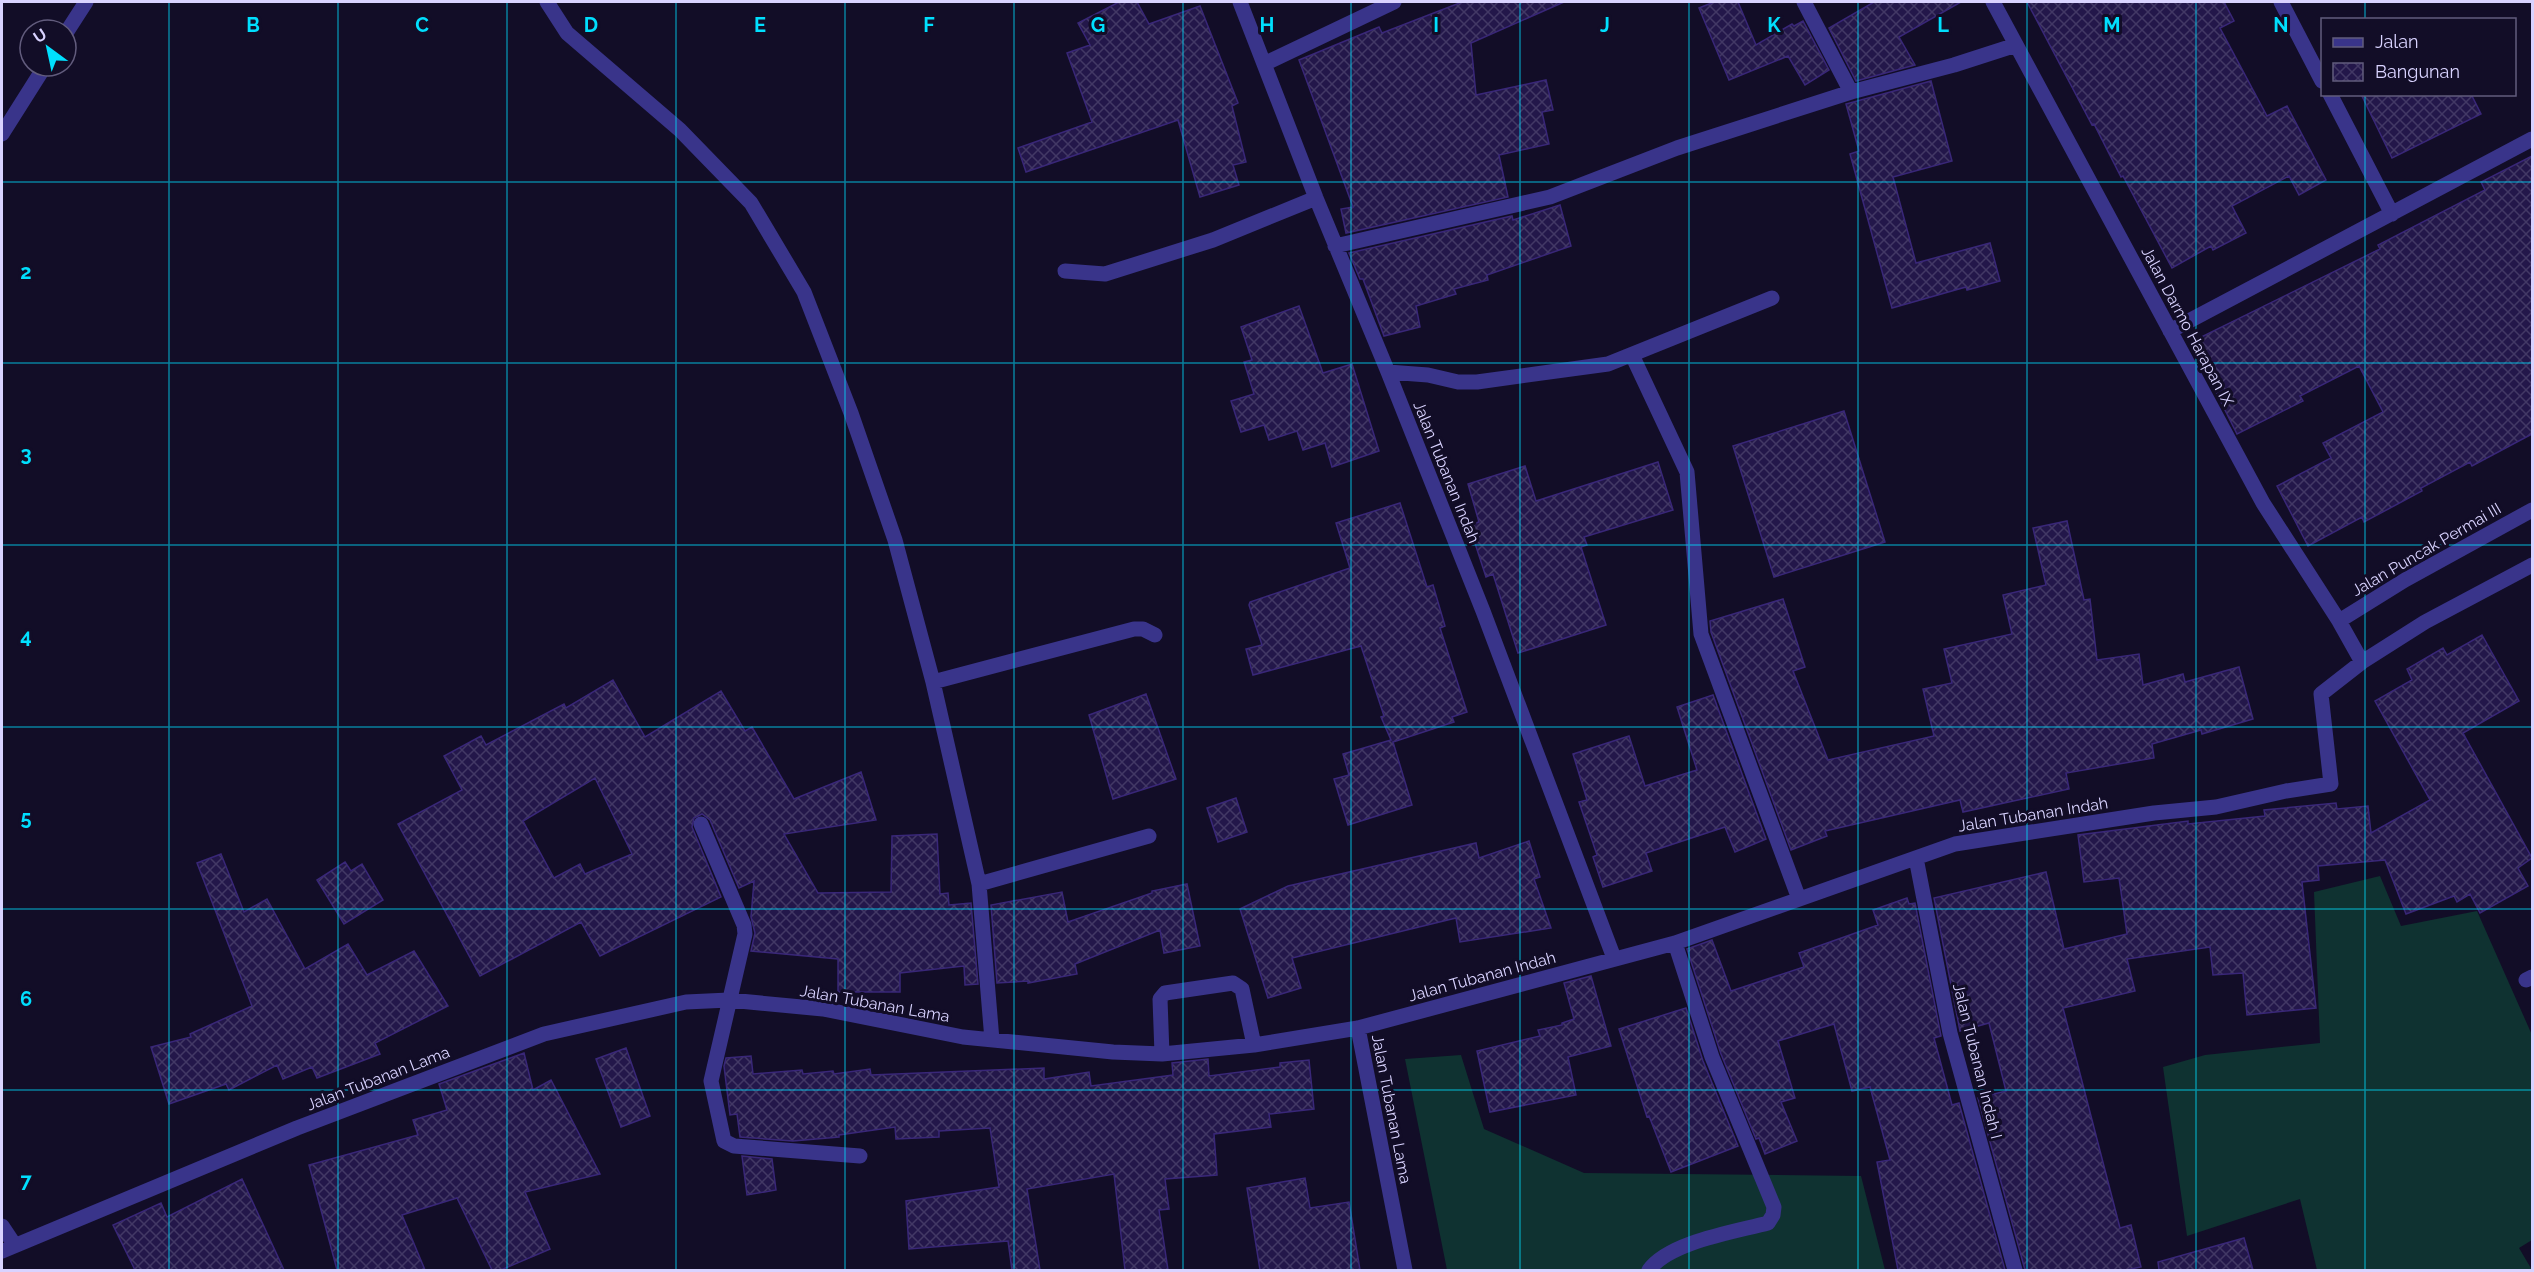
<svg xmlns="http://www.w3.org/2000/svg" width="2534" height="1272" font-family="Raleway,sans-serif">
	<style>
		.grass { fill: #0f3231 }
		.building { fill: url(#building-cross-hatch); stroke: #392778; stroke-width: 1.5; fill-rule: evenodd }
		.lines { fill: none; stroke-linecap: round; stroke-linejoin: round }
		.minor { stroke: #39348a; stroke-width: 15 }
		.grid { fill: none; stroke: #00dffe; stroke-width: 1.5; stroke-opacity: 0.55 }
		.labels { text-anchor: middle; stroke-width: 6; stroke-linejoin: round; paint-order: stroke }
		.street-label { font-size: 16px; fill: #d9d3ff; stroke: #120d27 }
		.grid-label { font-size: 20px; text-anchor: middle; font-weight: bold; fill: #00dffe; stroke: #120d27; stroke-width: 6; stroke-linejoin: round; paint-order: stroke }
	</style>
	<defs>
		<pattern id="building-cross-hatch" width="8" height="8" patternUnits="userSpaceOnUse" patternTransform="scale(1.5)"><rect width="8" height="8" fill="#23174a"/><path d="M0 0l8 8M0 8l8-8" fill="none" stroke="#423865"/></pattern>
	</defs>
	<rect width="100%" height="100%" fill="#120d27"/>
	<path class="grass" d="M 2380,876 L 2401,926 L 2477,911 L 2532,1035 L 2532,1240 L 2519,1248 L 2532,1270 L 2317,1270 L 2300,1199 L 2187,1236 L 2163,1067 L 2205,1055 L 2320,1043 L 2314,892 Z
		M 1461,1055 L 1484,1129 L 1584,1173 L 1861,1176 L 1885,1270 L 1447,1270 L 1405,1059 Z"/>
	<path class="building" d="M 1119,2 L 1137,2 L 1149,24 L 1200,6 L 1238,103 L 1232,106 L 1246,162 L 1233,165 L 1239,185 L 1200,197 L 1178,120 L 1026,172 L 1018,148 L 1092,122 L 1067,53 L 1090,45 L 1078,23 Z
		M 1462,2 L 1564,2 L 1471,43 L 1476,95 L 1546,80 L 1553,110 L 1542,112 L 1549,144 L 1499,155 L 1508,197 L 1346,233 L 1341,209 L 1353,207 L 1299,60 L 1379,27 L 1382,33 Z
		M 1714,2 L 1738,2 L 1756,45 L 1792,24 L 1794,26 L 1803,21 L 1829,70 L 1805,85 L 1788,56 L 1729,80 L 1699,8 Z
		M 1874,2 L 1961,2 L 1899,37 L 1915,65 L 1856,81 L 1829,28 Z
		M 2027,2 L 2224,2 L 2234,21 L 2220,28 L 2267,116 L 2287,106 L 2326,180 L 2299,195 L 2289,176 L 2232,206 L 2246,233 L 2213,250 L 2211,246 L 2172,268 L 2123,176 L 2121,177 L 2094,124 L 2092,125 Z
		M 1931,81 L 1952,161 L 1893,177 L 1916,263 L 1990,243 L 2000,281 L 1967,290 L 1966,287 L 1892,308 L 1850,154 L 1859,151 L 1846,104 Z
		M 2361,94 L 2471,94 L 2481,114 L 2392,158 Z
		M 2532,156 L 2532,434 L 2472,466 L 2470,462 L 2421,488 L 2422,491 L 2364,522 L 2362,517 L 2308,546 L 2277,486 L 2331,458 L 2323,443 L 2383,412 L 2359,366 L 2300,396 L 2303,401 L 2237,434 L 2191,342 L 2380,249 L 2378,245 L 2485,190 L 2481,182 Z
		M 1560,205 L 1571,246 L 1487,275 L 1488,280 L 1454,289 L 1456,294 L 1416,306 L 1420,327 L 1384,336 L 1363,279 L 1360,279 L 1349,253 L 1512,216 L 1513,220 Z
		M 1299,306 L 1323,373 L 1352,364 L 1379,451 L 1332,467 L 1325,443 L 1303,450 L 1297,431 L 1269,440 L 1264,425 L 1241,432 L 1231,401 L 1254,394 L 1244,362 L 1252,360 L 1241,327 Z
		M 1844,411 L 1885,542 L 1774,577 L 1733,446 Z
		M 1658,462 L 1673,510 L 1584,537 L 1587,545 L 1581,547 L 1606,625 L 1518,653 L 1493,574 L 1486,577 L 1469,525 L 1479,522 L 1468,484 L 1525,466 L 1536,501 Z
		M 1400,503 L 1427,587 L 1433,585 L 1445,626 L 1440,628 L 1467,712 L 1452,717 L 1454,722 L 1393,742 L 1412,805 L 1348,825 L 1334,779 L 1349,775 L 1343,754 L 1391,740 L 1381,717 L 1384,716 L 1361,646 L 1253,675 L 1246,649 L 1262,645 L 1249,605 L 1250,602 L 1350,568 L 1336,523 Z
		M 2067,521 L 2084,600 L 2090,599 L 2097,660 L 2139,654 L 2143,685 L 2183,674 L 2185,682 L 2239,667 L 2253,719 L 2202,734 L 2201,730 L 2152,744 L 2154,758 L 2066,773 L 2069,789 L 1963,812 L 1960,800 L 1825,831 L 1827,836 L 1791,850 L 1711,632 L 1710,621 L 1783,599 L 1805,667 L 1793,671 L 1828,760 L 1934,736 L 1923,689 L 1952,683 L 1944,649 L 2012,634 L 2003,595 L 2046,585 L 2033,528 Z
		M 2482,635 L 2519,701 L 2463,733 L 2532,858 L 2518,868 L 2528,886 L 2480,913 L 2470,894 L 2457,902 L 2454,896 L 2406,914 L 2385,860 L 2318,866 L 2319,880 L 2302,882 L 2316,1008 L 2247,1015 L 2243,973 L 2213,975 L 2210,947 L 2127,959 L 2135,991 L 2063,1008 L 2120,1228 L 2131,1225 L 2141,1267 L 2126,1270 L 2025,1270 L 1978,1098 L 2006,1091 L 1989,1023 L 1960,1031 L 1934,898 L 2046,872 L 2064,949 L 2127,934 L 2119,878 L 2084,882 L 2078,835 L 2188,821 L 2188,824 L 2265,816 L 2264,810 L 2336,803 L 2337,809 L 2368,806 L 2371,833 L 2430,800 L 2375,701 L 2412,680 L 2407,669 L 2443,648 L 2447,655 Z
		M 613,680 L 645,737 L 721,691 L 745,731 L 752,727 L 794,799 L 861,772 L 876,820 L 784,834 L 818,893 L 891,892 L 892,836 L 937,834 L 940,894 L 948,893 L 949,905 L 971,903 L 978,984 L 965,985 L 964,966 L 900,973 L 900,992 L 838,992 L 838,959 L 751,951 L 755,933 L 751,917 L 754,881 L 739,888 L 710,820 L 702,814 L 694,818 L 692,827 L 721,897 L 600,956 L 581,922 L 480,976 L 398,824 L 462,790 L 444,756 L 481,736 L 486,745 L 564,704 L 566,708 ZM 595,778 L 632,854 L 585,874 L 580,864 L 554,878 L 523,821 Z
		M 1146,694 L 1176,779 L 1113,799 L 1089,715 Z
		M 1713,695 L 1766,839 L 1735,852 L 1725,827 L 1646,853 L 1652,871 L 1603,887 L 1593,857 L 1597,855 L 1579,802 L 1587,800 L 1573,754 L 1629,736 L 1645,786 L 1697,770 L 1677,707 Z
		M 1236,798 L 1247,832 L 1218,842 L 1207,808 Z
		M 1529,841 L 1540,877 L 1534,879 L 1551,928 L 1460,942 L 1456,918 L 1292,958 L 1301,988 L 1268,998 L 1240,909 L 1288,886 L 1476,843 L 1479,858 Z
		M 221,854 L 244,912 L 267,899 L 305,969 L 348,944 L 367,975 L 414,951 L 448,1006 L 375,1043 L 380,1054 L 317,1078 L 312,1067 L 283,1079 L 277,1065 L 229,1090 L 226,1084 L 169,1104 L 151,1047 L 191,1037 L 190,1034 L 252,1006 L 197,863 Z
		M 345,862 L 351,871 L 362,864 L 383,900 L 344,924 L 317,880 Z
		M 1187,884 L 1200,946 L 1164,953 L 1160,930 L 1075,964 L 1077,974 L 1028,983 L 1028,981 L 997,983 L 991,905 L 1062,892 L 1068,922 L 1152,893 L 1152,891 Z
		M 1907,898 L 1909,904 L 1915,903 L 1941,1036 L 1934,1038 L 1952,1105 L 1959,1103 L 2005,1270 L 1898,1270 L 1877,1162 L 1890,1160 L 1870,1087 L 1852,1091 L 1834,1024 L 1778,1041 L 1795,1098 L 1781,1102 L 1797,1141 L 1765,1154 L 1759,1138 L 1756,1139 L 1721,1054 L 1687,949 L 1712,940 L 1731,991 L 1804,967 L 1799,953 L 1878,925 L 1873,910 Z
		M 1591,976 L 1611,1046 L 1568,1057 L 1576,1095 L 1490,1112 L 1477,1051 L 1540,1036 L 1538,1030 L 1562,1025 L 1562,1023 L 1574,1019 L 1564,983 Z
		M 1686,1008 L 1703,1061 L 1738,1146 L 1671,1172 L 1649,1116 L 1647,1117 L 1619,1029 Z
		M 626,1048 L 650,1116 L 621,1127 L 596,1059 Z
		M 524,1053 L 533,1090 L 551,1080 L 600,1174 L 525,1192 L 550,1249 L 501,1270 L 492,1270 L 457,1198 L 402,1215 L 425,1270 L 337,1270 L 309,1165 L 418,1135 L 413,1120 L 447,1110 L 439,1084 Z
		M 751,1056 L 753,1074 L 802,1070 L 803,1074 L 833,1071 L 834,1074 L 870,1069 L 871,1075 L 1044,1068 L 1044,1079 L 1089,1072 L 1091,1086 L 1173,1075 L 1172,1063 L 1208,1059 L 1209,1076 L 1280,1067 L 1280,1063 L 1309,1060 L 1314,1109 L 1269,1114 L 1271,1127 L 1214,1134 L 1217,1175 L 1165,1179 L 1169,1209 L 1159,1210 L 1168,1270 L 1125,1270 L 1114,1174 L 1027,1189 L 1040,1270 L 1012,1270 L 1008,1241 L 909,1249 L 906,1201 L 999,1187 L 990,1128 L 939,1131 L 939,1137 L 896,1139 L 895,1127 L 839,1135 L 839,1137 L 793,1141 L 740,1137 L 737,1114 L 730,1115 L 724,1066 L 726,1058 Z
		M 742,1156 L 772,1159 L 776,1190 L 747,1195 Z
		M 1305,1178 L 1310,1208 L 1349,1202 L 1360,1270 L 1260,1270 L 1247,1188 Z
		M 242,1179 L 284,1270 L 135,1270 L 113,1225 L 161,1203 L 167,1217 Z
		M 2244,1238 L 2253,1270 L 2159,1270 L 2158,1262 Z"/>
	<g class="lines">
		<path class="minor" d="M 547,2 L 567,33 L 680,130 L 751,203 L 804,292 L 851,413 L 895,540 L 933,682 L 979,884 L 992,1040
			M 1240,2 L 1316,198 L 1388,372 L 1483,611 L 1614,958
			M 1804,2 L 1851,92
			M 1993,2 L 2263,503 L 2339,621 L 2362,662
			M 2281,2 L 2322,81
			M 66,33 L 86,2
			M 1266,63 L 1394,2
			M 2330,94 L 2392,214
			M 2,134 L 45,66
			M 1335,246 L 1550,197 L 1677,148 L 1851,92 L 1954,65 L 2016,45
			M 1065,271 L 1105,274 L 1213,240 L 1316,198
			M 2170,331 L 2532,139
			M 1632,355 L 1687,472 L 1701,634 L 1799,899
			M 1388,372 L 1428,375 L 1458,382 L 1477,382 L 1608,364 L 1772,298
			M 2339,621 L 2405,580 L 2532,510
			M 933,682 L 1134,629 L 1143,629 L 1155,635
			M 701,824 L 744,925 L 745,934 L 711,1081 L 724,1141 L 734,1146 L 860,1156
			M 1916,858 L 1950,1033 L 2015,1270
			M 979,884 L 1149,836
			M 2526,980 L 2532,977
			M 1358,1028 L 1405,1270
			M 1162,1054 L 1160,999 L 1165,993 L 1233,983 L 1242,989 L 1254,1045
			M 2,1226 L 14,1244
			M 2,1251 L 297,1128 L 544,1034 L 686,1002 L 729,1000 L 823,1009 L 963,1037 L 1113,1052 L 1162,1054 L 1254,1045 L 1358,1028 L 1675,943 L 1955,844 L 2154,813 L 2216,807 L 2286,791 L 2331,784 L 2321,694 L 2362,662 L 2425,622 L 2532,565
			M 1649,1270 C 1669,1242 1734,1232 1768,1223 L 1773,1215 L 1774,1207 L 1712,1057 L 1675,943"/>
	</g>
	<path class="grid" d="M 169,2 L 169,1270M 338,2 L 338,1270M 507,2 L 507,1270M 676,2 L 676,1270M 845,2 L 845,1270M 1014,2 L 1014,1270M 1183,2 L 1183,1270M 1351,2 L 1351,1270M 1520,2 L 1520,1270M 1689,2 L 1689,1270M 1858,2 L 1858,1270M 2027,2 L 2027,1270M 2196,2 L 2196,1270M 2365,2 L 2365,20M 2365,94 L 2365,1270M 2,182 L 2532,182M 2,363 L 2532,363M 2,545 L 2532,545M 2,727 L 2532,727M 2,909 L 2532,909M 2,1090 L 2532,1090"/>
	<g class="labels">
		<g class="street-label">
			<text transform="translate(2188 326) rotate(62)" y="6">Jalan Darmo Harapan IX</text>
			<text transform="translate(1447 472) rotate(68)" y="6">Jalan Tubanan Indah</text>
			<text transform="translate(2426 549) rotate(-30)" y="6">Jalan Puncak Permai III</text>
			<text transform="translate(2033 814) rotate(-9)" y="6">Jalan Tubanan Indah</text>
			<text transform="translate(1482 976) rotate(-15)" y="6">Jalan Tubanan Indah</text>
			<text transform="translate(875 1003) rotate(10)" y="6">Jalan Tubanan Lama</text>
			<text transform="translate(1978 1061) rotate(76)" y="6">Jalan Tubanan Indah I</text>
			<text transform="translate(378 1078) rotate(-21)" y="6">Jalan Tubanan Lama</text>
			<text transform="translate(1392 1109) rotate(79)" y="6">Jalan Tubanan Lama</text>
		</g>
	</g>
	<g class="grid-label">
		<text x="253" y="32">B</text>
		<text x="422" y="32">C</text>
		<text x="591" y="32">D</text>
		<text x="760" y="32">E</text>
		<text x="929" y="32">F</text>
		<text x="1098" y="32">G</text>
		<text x="1267" y="32">H</text>
		<text x="1436" y="32">I</text>
		<text x="1605" y="32">J</text>
		<text x="1774" y="32">K</text>
		<text x="1943" y="32">L</text>
		<text x="2112" y="32">M</text>
		<text x="2281" y="32">N</text>
		<text x="26" y="279">2</text>
		<text x="26" y="461">3</text>
		<text x="26" y="643">4</text>
		<text x="26" y="825">5</text>
		<text x="26" y="1006">6</text>
		<text x="26" y="1188">7</text>
	</g>
	<rect width="2534" height="1272" fill="none" stroke="#d9d3ff" stroke-width="6"/>
	<rect x="2321" y="18" width="195" height="78" fill="#120d27" stroke="#625c7d" stroke-width="1.5"/>
	<rect x="2333" y="38" width="30" height="9" fill="#39348a" stroke="#625c7d" stroke-width="1.5"/>
	<text x="2375" y="48" font-size="18" fill="#d9d3ff">Jalan</text>
	<rect x="2333" y="63" width="30" height="18" fill="url(#building-cross-hatch)" stroke="#625c7d" stroke-width="1.5"/>
	<text x="2375" y="78" font-size="18" fill="#d9d3ff">Bangunan</text>
	<g transform="translate(48 48) rotate(327)"><circle r="28" fill="#120d27" stroke="#625c7d" stroke-width="1.5"/>
	<path d="M0-4.5L10 22L0 15L-10 22Z" fill="#00dffe"/>
	<text y="-9" font-size="16" font-weight="bold" text-anchor="middle" fill="#d9d3ff">U</text>
	</g>
</svg>
